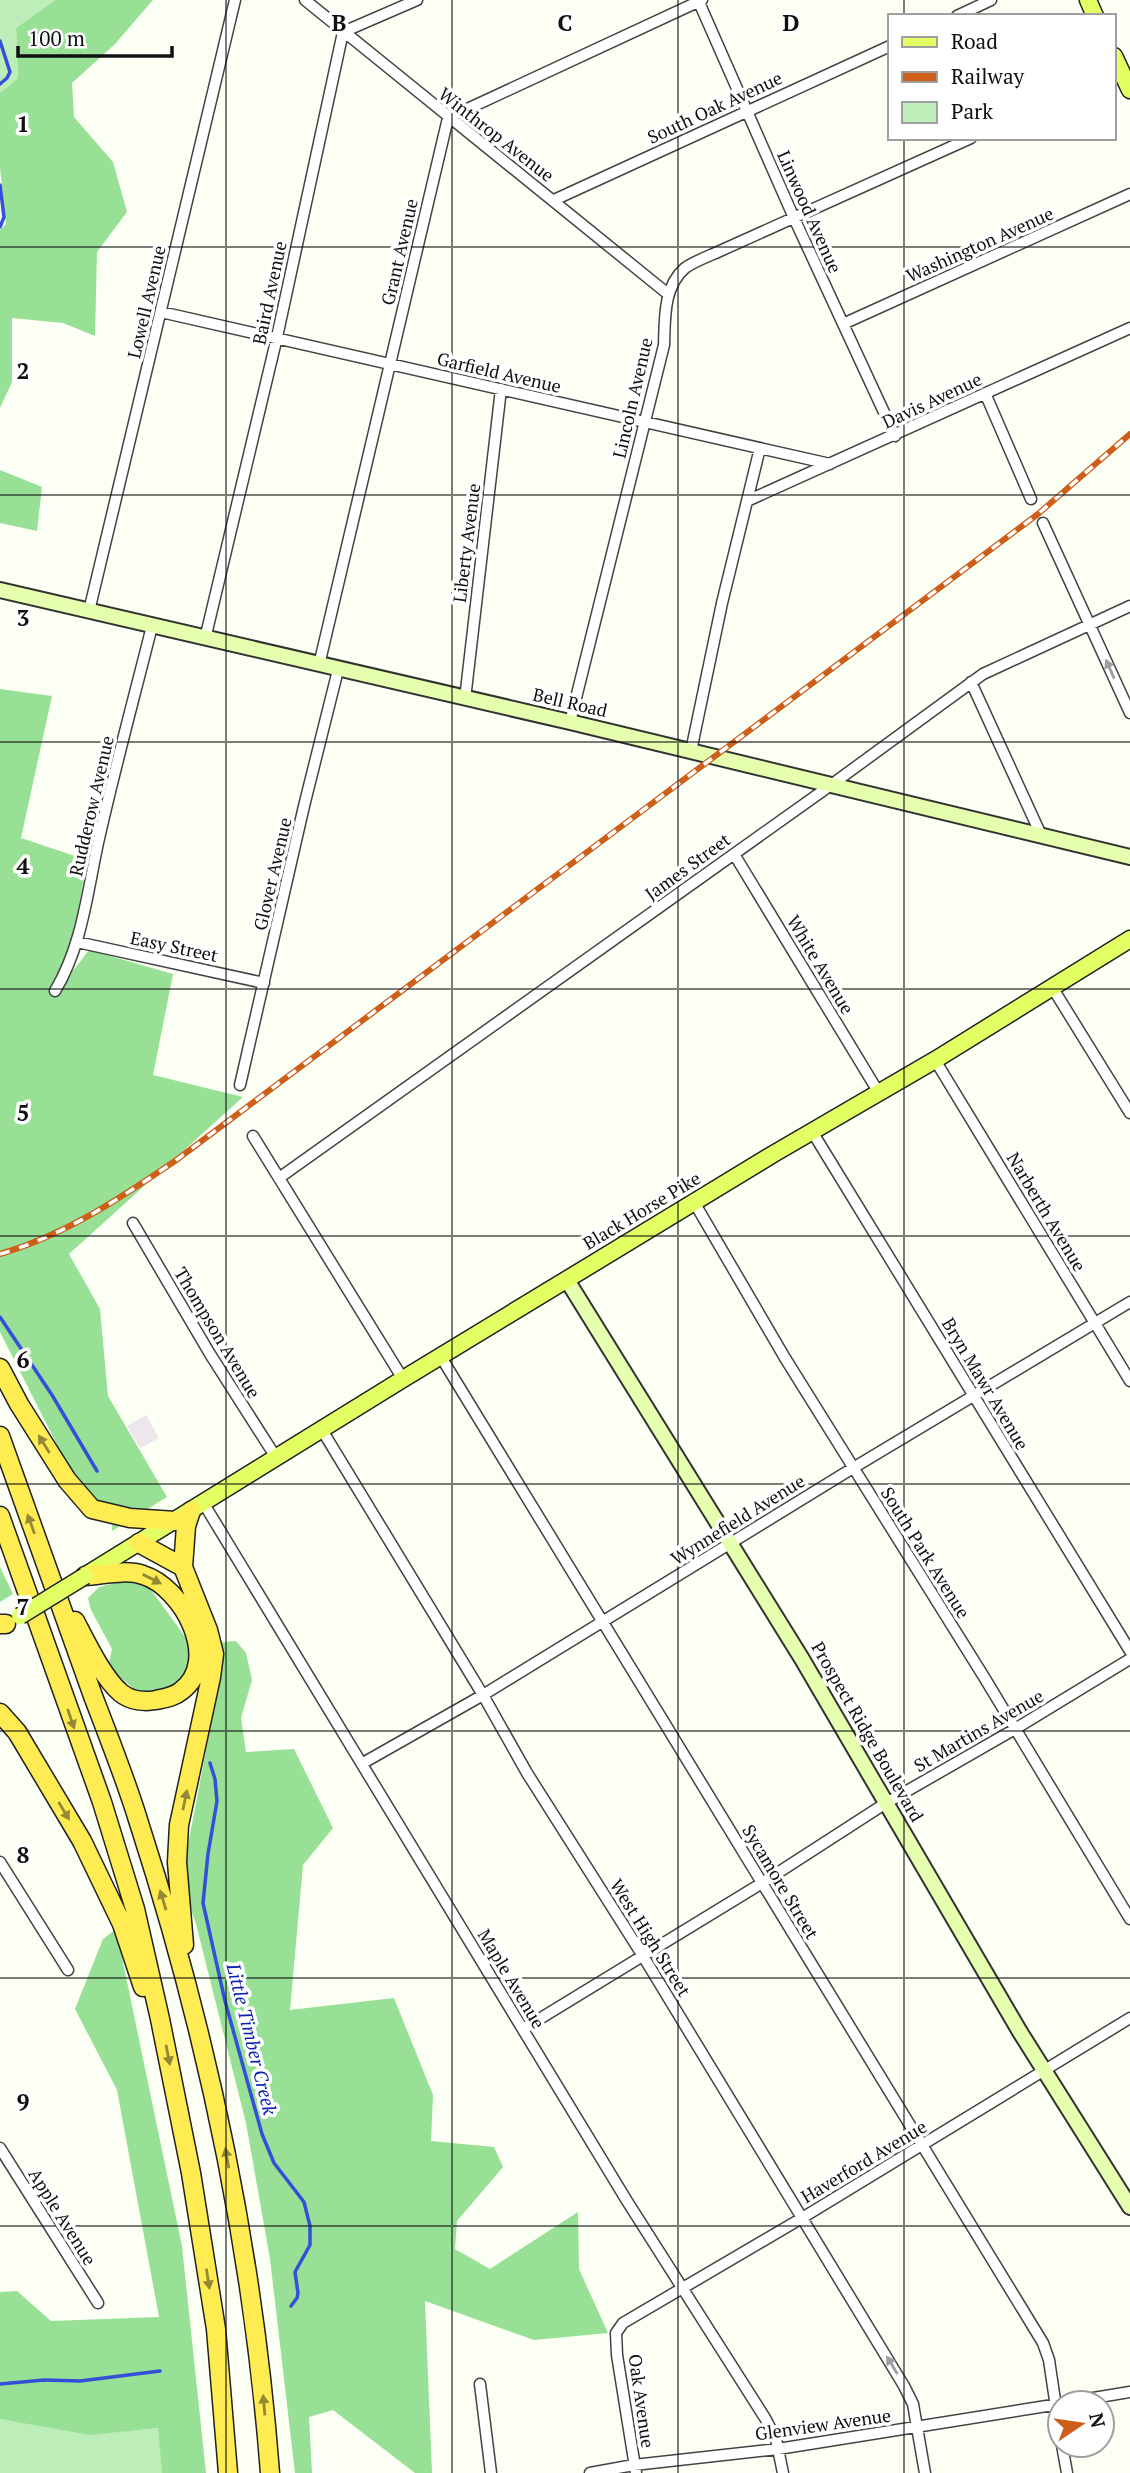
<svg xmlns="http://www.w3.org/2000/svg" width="1130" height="2473" font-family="'PT Serif',serif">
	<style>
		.industrial { fill: #efe5ec }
		.green { fill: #bdeeb9 }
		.forest { fill: #98e096 }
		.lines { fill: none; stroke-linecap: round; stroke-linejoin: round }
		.stream { stroke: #3450d9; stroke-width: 3.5 }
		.street-casing { stroke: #434343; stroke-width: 13 }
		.secondary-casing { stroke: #323232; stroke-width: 18 }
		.primary-casing { stroke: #212121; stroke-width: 19 }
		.highway-casing { stroke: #212121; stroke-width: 21 }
		.street { stroke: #fff; stroke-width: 10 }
		.secondary { stroke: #e5ffaf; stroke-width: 14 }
		.primary { stroke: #e2ff64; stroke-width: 16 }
		.highway { stroke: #ffeb52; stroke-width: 18 }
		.rail-casing { stroke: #ce5f1b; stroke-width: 6 }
		.rail { stroke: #fff; stroke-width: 3.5; stroke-dasharray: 10; stroke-linecap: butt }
		.primary-bridge-casing { stroke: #212121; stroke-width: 19; stroke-linecap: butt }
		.primary-bridge { stroke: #e2ff64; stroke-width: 16 }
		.oneway { fill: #9f9f9f }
		.oneway2 { fill: #938834 }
		.grid { fill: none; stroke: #101010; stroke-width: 2; stroke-opacity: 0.55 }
		.labels { text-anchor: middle; stroke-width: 7; stroke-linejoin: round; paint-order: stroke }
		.street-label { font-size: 18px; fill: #101010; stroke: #fff }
		.water-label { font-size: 19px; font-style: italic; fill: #0d23af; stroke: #fff }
		.grid-label { font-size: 23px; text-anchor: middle; font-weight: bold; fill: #101010; stroke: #fff; stroke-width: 7; stroke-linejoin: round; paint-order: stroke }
	</style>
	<rect width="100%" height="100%" fill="#fcfff4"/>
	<path class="industrial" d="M 146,1415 L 159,1438 L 140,1448 L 127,1426 Z"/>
	<path class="green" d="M 0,0 L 55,0 L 16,28 L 18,78 L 0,93 Z
		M 0,2419 L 94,2434 L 159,2428 L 162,2473 L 0,2473 Z"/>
	<path class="forest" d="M 55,0 L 153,0 L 115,44 L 72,83 L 74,117 L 113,162 L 127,212 L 97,252 L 95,336 L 63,323 L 12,318 L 12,382 L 0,408 L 0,230 L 6,224 L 0,168 L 0,93 L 18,78 L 16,28 Z
		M 0,470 L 42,487 L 37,531 L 0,523 Z
		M 0,689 L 52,696 L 21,838 L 87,860 L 66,980 L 89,950 L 173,974 L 153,1075 L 243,1097 L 69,1254 L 100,1309 L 108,1396 L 167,1497 L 112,1531 L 113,1514 L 81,1492 L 0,1332 Z
		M 0,1567 L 13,1594 L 0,1602 Z
		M 124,1581 L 149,1587 L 191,1645 L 236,1641 L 246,1653 L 252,1680 L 241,1718 L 246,1752 L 294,1749 L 333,1828 L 303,1865 L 290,2010 L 394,1998 L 433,2095 L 431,2141 L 494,2147 L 503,2167 L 457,2221 L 455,2249 L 490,2269 L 578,2212 L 579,2269 L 608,2333 L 534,2340 L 425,2301 L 432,2473 L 415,2473 L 333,2410 L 309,2417 L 312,2473 L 295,2473 L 270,2259 L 246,2123 L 196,1924 L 181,1881 L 214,1709 L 188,1668 L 173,1691 L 146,1699 L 108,1667 L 112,1649 L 91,1610 L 88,1598 L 99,1587 Z
		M 115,1930 L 120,1948 L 182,2246 L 206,2473 L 162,2473 L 158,2428 L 90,2435 L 0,2419 L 0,2292 L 17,2291 L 51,2321 L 159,2317 L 117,2090 L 75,2009 L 103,1939 Z"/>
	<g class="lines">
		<path class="stream" d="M 0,41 L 10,72 L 7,78 L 0,84
			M 0,185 L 4,217 L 0,227
			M 0,1317 L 52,1395 L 97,1471
			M 210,1763 L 215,1779 L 217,1801 L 208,1854 L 203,1903 L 225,2001 L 262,2134 L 274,2163 L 304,2202 L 310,2226 L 310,2245 L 295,2272 L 298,2293 L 297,2298 L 291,2306
			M 0,2384 L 44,2380 L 80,2381 L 160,2371"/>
		<g class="street-casing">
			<path id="street" d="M 305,0 L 668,294
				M 698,0 L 794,218 L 895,436
				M 957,16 L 991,0
				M 554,200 L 890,46
				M 161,312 L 830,464
				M 843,324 L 1130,194
				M 985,393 L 1031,499
				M 747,501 L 1130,328
				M 1043,523 L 1130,713
				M 89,611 L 235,0
				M 205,639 L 277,337 L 343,32 L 417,0
				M 319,665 L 448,118 L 702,0
				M 971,682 L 1042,837
				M 465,699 L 501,389
				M 570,722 L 664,345 C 665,319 663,287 685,268 C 695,261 709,256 720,251 L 971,138
				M 691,751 L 722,603 L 760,448
				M 734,854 L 879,1093
				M 77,942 L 264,983
				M 1052,987 L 1130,1113
				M 55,991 C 82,946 87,894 98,843 C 114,771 134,698 152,626
				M 935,1060 L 1130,1381
				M 240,1085 L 304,806 L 338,670
				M 813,1133 L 1130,1651
				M 253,1136 L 403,1379
				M 279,1178 L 831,785 L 983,674 L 1130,606
				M 694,1202 L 785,1358 L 984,1677 L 1130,1919
				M 133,1223 L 210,1354 L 277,1459
				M 441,1357 L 1043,2343 L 1049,2360 L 1060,2434
				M 322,1430 L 483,1695 L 527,1773 L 643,1956 L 904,2386 L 913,2404 L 925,2473
				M 204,1504 L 627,2201 L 765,2418 L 776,2439 L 783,2473
				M 363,1763 L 483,1695 L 853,1468 L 1130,1302
				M 0,1862 L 68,1970
				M 523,2029 L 762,1883 L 886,1803 L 1015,1729 L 1130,1659
				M 0,2148 L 98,2303
				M 480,2384 L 491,2473
				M 1063,2403 L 1130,2392
				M 1062,2445 L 1067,2473
				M 590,2473 L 634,2465 L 778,2449 L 1059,2404
				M 636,2473 L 617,2355 L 616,2333 L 623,2323 L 802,2218 L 1130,2018"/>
		</g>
		<g class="secondary-casing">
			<path id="secondary" d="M 0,590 L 570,722 L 1130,857
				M 567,1280 L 802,1659 L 1020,2032 L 1130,2207"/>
		</g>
		<g class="primary-casing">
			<path id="primary" d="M 1088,0 L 1095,16
				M 1114,56 L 1130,90
				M 86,1575 L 403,1379 L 775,1153 L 935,1060 L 1130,939"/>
		</g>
		<g class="highway-casing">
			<path id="highway" d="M 0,1368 L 19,1404 L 67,1480 L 92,1509 L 130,1518 L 176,1521
				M 0,1436 C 31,1523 62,1609 93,1696 C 109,1738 126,1780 139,1823 C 208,2036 253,2249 270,2473
				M 0,1516 L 102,1802 L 135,1909 L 160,2019 L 191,2173 L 216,2329 L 228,2473
				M 139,1543 L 183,1567
				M 75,1621 C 86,1642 103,1678 121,1693 C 131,1701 145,1702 156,1700 C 165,1698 174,1697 181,1691 C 222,1661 183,1587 143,1575 C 126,1569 103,1575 85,1576
				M 0,1624 L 6,1624
				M 0,1713 L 17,1732 L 82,1841 L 122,1924 L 143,1987
				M 184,1945 L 177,1862 L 179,1825 L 211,1677 L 214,1654 L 208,1630 L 183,1567 L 186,1526 L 191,1511"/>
		</g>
		<use href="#street" class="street"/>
		<use href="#secondary" class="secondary"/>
		<use href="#primary" class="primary"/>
		<use href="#highway" class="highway"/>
		<g class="rail-casing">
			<path id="rail" d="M 0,1254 C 65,1235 119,1199 175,1161 L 1038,514 L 1130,434"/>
		</g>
		<use href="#rail" class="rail"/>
		<g class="primary-bridge-casing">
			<path id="primary-bridge" d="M 20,1616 L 85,1576"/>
		</g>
		<use href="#primary-bridge" class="primary-bridge"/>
	</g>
	<defs><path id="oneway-solid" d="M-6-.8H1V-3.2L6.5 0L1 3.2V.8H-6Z" transform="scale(1.75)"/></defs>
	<g class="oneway">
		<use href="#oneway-solid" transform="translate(1110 669) rotate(-114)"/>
		<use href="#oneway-solid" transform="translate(892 2365) rotate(-121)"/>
	</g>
	<g class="oneway2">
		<use href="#oneway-solid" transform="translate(44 1444) rotate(-122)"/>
		<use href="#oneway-solid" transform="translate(31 1524) rotate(-110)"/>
		<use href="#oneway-solid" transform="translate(152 1579) rotate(27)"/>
		<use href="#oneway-solid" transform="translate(71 1719) rotate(71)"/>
		<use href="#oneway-solid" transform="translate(185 1800) rotate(-78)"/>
		<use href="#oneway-solid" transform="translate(64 1811) rotate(59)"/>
		<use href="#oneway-solid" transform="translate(163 1900) rotate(-107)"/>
		<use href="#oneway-solid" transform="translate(168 2055) rotate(79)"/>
		<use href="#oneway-solid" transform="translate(227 2158) rotate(-100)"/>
		<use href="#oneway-solid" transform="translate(208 2279) rotate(81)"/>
		<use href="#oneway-solid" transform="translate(264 2405) rotate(-95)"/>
	</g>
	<path class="grid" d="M 226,0 L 226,2473M 452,0 L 452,2473M 678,0 L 678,2473M 904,0 L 904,16M 904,138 L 904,2473M 0,247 L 1130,247M 0,495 L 1130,495M 0,742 L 1130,742M 0,989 L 1130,989M 0,1236 L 1130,1236M 0,1484 L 1130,1484M 0,1731 L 1130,1731M 0,1978 L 1130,1978M 0,2226 L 1130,2226"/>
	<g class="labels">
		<g class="street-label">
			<text transform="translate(715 108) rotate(-25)" y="6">South Oak Avenue</text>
			<text transform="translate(496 135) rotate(38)" y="6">Winthrop Avenue</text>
			<text transform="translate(809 212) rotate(66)" y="6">Linwood Avenue</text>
			<text transform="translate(980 245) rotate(-24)" y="6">Washington Avenue</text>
			<text transform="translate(400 252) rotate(-77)" y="6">Grant Avenue</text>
			<text transform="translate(270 293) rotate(-78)" y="6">Baird Avenue</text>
			<text transform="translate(147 302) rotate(-77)" y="6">Lowell Avenue</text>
			<text transform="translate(499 373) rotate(13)" y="6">Garfield Avenue</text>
			<text transform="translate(633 398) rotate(-77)" y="6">Lincoln Avenue</text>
			<text transform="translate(932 401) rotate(-25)" y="6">Davis Avenue</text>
			<text transform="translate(467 543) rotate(-83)" y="6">Liberty Avenue</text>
			<text transform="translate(570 703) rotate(13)" y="6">Bell Road</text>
			<text transform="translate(92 806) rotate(-77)" y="6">Rudderow Avenue</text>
			<text transform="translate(688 867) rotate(-36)" y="6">James Street</text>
			<text transform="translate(273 874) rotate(-77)" y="6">Glover Avenue</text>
			<text transform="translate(174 947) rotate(12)" y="6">Easy Street</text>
			<text transform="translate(820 965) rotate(59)" y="6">White Avenue</text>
			<text transform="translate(642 1211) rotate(-31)" y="6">Black Horse Pike</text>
			<text transform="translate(1046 1212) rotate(59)" y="6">Narberth Avenue</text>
			<text transform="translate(217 1333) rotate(59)" y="6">Thompson Avenue</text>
			<text transform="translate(985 1384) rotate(59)" y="6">Bryn Mawr Avenue</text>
			<text transform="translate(738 1520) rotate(-32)" y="6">Wynnefield Avenue</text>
			<text transform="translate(925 1553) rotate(58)" y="6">South Park Avenue</text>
			<text transform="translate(979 1731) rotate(-30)" y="6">St Martins Avenue</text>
			<text transform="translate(867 1732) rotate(60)" y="6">Prospect Ridge Boulevard</text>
			<text transform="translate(780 1882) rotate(59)" y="6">Sycamore Street</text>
			<text transform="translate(650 1938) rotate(58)" y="6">West High Street</text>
			<text transform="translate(511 1979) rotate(59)" y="6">Maple Avenue</text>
			<text transform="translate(864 2162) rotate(-31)" y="6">Haverford Avenue</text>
			<text transform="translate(62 2217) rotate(58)" y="6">Apple Avenue</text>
			<text transform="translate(641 2401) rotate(82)" y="6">Oak Avenue</text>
			<text transform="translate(823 2425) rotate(-8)" y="6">Glenview Avenue</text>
		</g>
		<g class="water-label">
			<text transform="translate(252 2039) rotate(76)" y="7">Little Timber Creek</text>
		</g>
	</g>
	<g class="grid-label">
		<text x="339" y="31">B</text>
		<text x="565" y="31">C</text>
		<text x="791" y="31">D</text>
		<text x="23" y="132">1</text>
		<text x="23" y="379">2</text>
		<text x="23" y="626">3</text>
		<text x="23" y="874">4</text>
		<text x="23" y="1121">5</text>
		<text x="23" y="1368">6</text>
		<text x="23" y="1615">7</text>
		<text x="23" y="1863">8</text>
		<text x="23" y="2110">9</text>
	</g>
	<rect x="888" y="14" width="228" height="126" fill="#ffffff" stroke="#9f9f9f" stroke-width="2"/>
	<rect x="902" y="37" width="35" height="10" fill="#e2ff64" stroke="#9f9f9f" stroke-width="2"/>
	<text x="951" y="49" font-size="21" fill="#101010">Road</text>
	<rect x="902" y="72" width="35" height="10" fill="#ce5f1b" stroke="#9f9f9f" stroke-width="2"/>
	<text x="951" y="84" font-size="21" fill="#101010">Railway</text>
	<rect x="902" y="102" width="35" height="21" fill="#bdeeb9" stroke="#9f9f9f" stroke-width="2"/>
	<text x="951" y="119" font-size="21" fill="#101010">Park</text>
	<g transform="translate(1081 2424) rotate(77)"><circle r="33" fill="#ffffff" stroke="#9f9f9f" stroke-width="2"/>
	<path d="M0-5L12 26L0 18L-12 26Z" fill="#ce5f1b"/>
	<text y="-10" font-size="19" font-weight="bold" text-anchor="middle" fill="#101010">N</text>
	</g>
	<path d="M18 46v10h154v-10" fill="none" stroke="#101010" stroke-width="3.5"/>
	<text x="28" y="46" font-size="21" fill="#101010" stroke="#ffffff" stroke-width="5" paint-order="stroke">100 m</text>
</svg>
